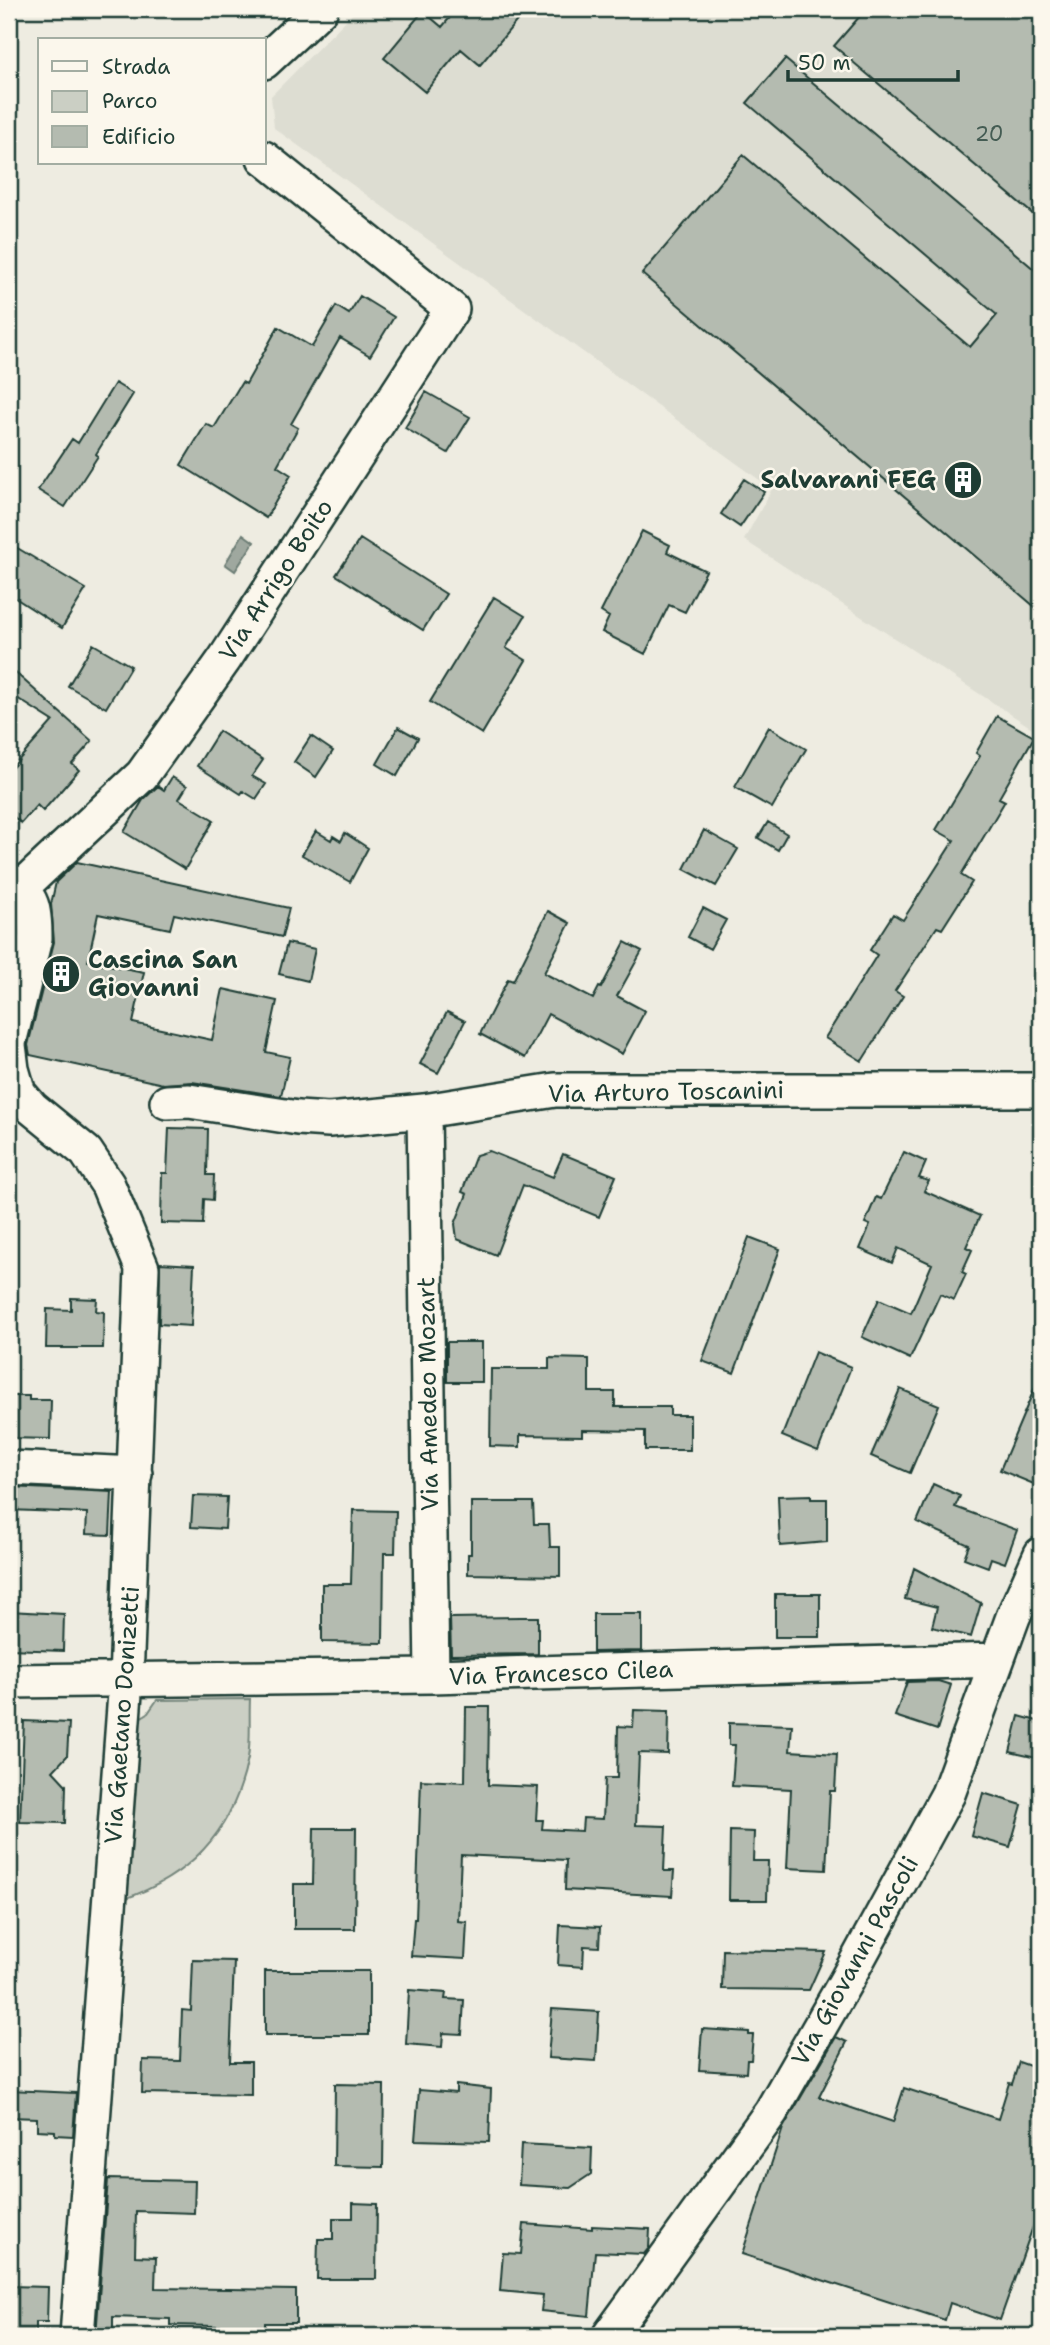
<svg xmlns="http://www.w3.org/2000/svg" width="1050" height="2345" font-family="'Shantell Sans',sans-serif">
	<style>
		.built { fill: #ddddd2 }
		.green { fill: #cbcfc4; stroke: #75867c; stroke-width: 2 }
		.water { fill: #9fa89f; stroke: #6c7d74; stroke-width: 2 }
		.building { fill: #b4bbb0; stroke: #1f3d34; stroke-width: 2 }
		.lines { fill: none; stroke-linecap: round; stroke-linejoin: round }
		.minor-casing { stroke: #1f3d34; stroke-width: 38 }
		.minor { stroke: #fbf7ec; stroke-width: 33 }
		.labels { text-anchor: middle; stroke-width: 5; stroke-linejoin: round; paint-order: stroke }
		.number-label { font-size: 21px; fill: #445c53 }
		.poi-label { font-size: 24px; font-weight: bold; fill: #1f3d34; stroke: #fbf7ec; text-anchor: end }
		.street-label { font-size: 24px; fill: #1f3d34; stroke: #fbf7ec }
	</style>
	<rect width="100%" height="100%" fill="#eeece1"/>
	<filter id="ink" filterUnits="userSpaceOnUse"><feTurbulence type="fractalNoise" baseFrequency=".0143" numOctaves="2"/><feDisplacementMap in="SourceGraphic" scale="14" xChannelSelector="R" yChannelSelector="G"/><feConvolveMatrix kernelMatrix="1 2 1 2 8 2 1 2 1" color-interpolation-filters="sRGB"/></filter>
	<g filter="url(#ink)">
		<path class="built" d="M 357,9 L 1041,9 L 1041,734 L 744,540 L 772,489 L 274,128 L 271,96 Z"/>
		<path class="green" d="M 250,1699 C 249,1718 251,1739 248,1758 C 234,1829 191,1876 124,1899 L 135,1721 L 148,1713 L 157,1700 Z"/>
		<path class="water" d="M 243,534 L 254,542 L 235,571 L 225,564 Z"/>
		<path class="building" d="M 457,9 L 512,9 L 521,16 L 480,65 L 461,49 L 425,92 L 384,58 L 423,11 L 442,27 Z
			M 866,9 L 1041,9 L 1041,221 L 834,46 Z
			M 785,59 L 1041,275 L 1041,612 L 642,274 L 743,155 L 970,347 L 997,315 L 747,103 Z
			M 360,296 L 394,317 L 370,356 L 340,338 L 291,424 L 298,428 L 277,466 L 291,475 L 266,518 L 181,465 L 206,424 L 214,428 L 242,382 L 246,384 L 278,327 L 312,347 L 336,306 L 349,314 Z
			M 115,383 L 133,394 L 96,454 L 98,456 L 65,507 L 38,490 L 72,439 L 78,443 Z
			M 426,392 L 470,417 L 448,453 L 405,428 Z
			M 744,479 L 764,492 L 740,527 L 721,514 Z
			M 642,531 L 670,545 L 667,552 L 706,571 L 685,612 L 669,605 L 645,654 L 602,632 L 609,617 L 601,612 Z
			M 360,539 L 446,594 L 423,630 L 336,575 Z
			M 9,543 L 86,589 L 62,628 L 9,594 Z
			M 494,597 L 525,616 L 506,648 L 526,660 L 482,734 L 430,702 Z
			M 93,644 L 131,666 L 106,708 L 68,686 Z
			M 9,667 L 92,741 L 72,764 L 79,770 L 43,811 L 37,805 L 21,823 L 9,813 L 9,771 L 53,721 L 9,693 Z
			M 997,716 L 1034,737 L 999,798 L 1005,801 L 961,875 L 972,882 L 942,929 L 937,927 L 895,991 L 903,996 L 862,1061 L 825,1038 L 877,955 L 870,950 L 893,914 L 903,920 L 954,840 L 936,830 L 980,756 L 976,753 Z
			M 398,727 L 418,738 L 397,776 L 377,764 Z
			M 769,727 L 806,749 L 772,808 L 735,787 Z
			M 219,731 L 263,760 L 252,776 L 266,784 L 256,799 L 243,791 L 241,794 L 197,766 Z
			M 311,736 L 333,751 L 316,777 L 294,762 Z
			M 172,777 L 187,786 L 179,799 L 214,820 L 185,869 L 124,832 L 143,800 L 158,786 L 164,790 Z
			M 768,822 L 787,834 L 778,850 L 758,838 Z
			M 704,830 L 738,849 L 716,886 L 684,869 Z
			M 316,831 L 331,840 L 333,836 L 341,841 L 345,833 L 368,848 L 350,882 L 302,855 Z
			M 77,862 L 289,908 L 282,937 L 174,914 L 170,929 L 98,914 L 88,961 L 144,972 L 133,1023 L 212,1040 L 223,989 L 277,1001 L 266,1052 L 290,1057 L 281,1096 L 192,1082 L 163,1084 L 30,1055 L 28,1045 L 54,942 L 51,904 L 56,882 Z
			M 703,908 L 726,920 L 710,949 L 688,937 Z
			M 548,911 L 570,923 L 544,973 L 593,999 L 599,987 L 601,988 L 625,942 L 642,951 L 617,996 L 645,1011 L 622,1054 L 548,1014 L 525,1058 L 480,1034 L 508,979 L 513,981 Z
			M 287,943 L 315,949 L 308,981 L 279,974 Z
			M 447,1012 L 465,1021 L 438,1073 L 420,1064 Z
			M 169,1128 L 208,1129 L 207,1175 L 214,1175 L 213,1200 L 204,1199 L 203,1224 L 161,1223 L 162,1173 L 167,1173 Z
			M 489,1151 L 553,1177 L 563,1154 L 616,1176 L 599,1217 L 523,1185 L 496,1255 L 457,1239 L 455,1224 L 467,1194 L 462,1192 L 476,1155 Z
			M 904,1152 L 926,1162 L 919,1178 L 929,1181 L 924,1191 L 980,1216 L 966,1247 L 972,1250 L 962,1272 L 966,1274 L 954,1300 L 940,1294 L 910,1359 L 862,1337 L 879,1299 L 911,1313 L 932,1264 L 898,1248 L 892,1263 L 860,1249 L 870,1225 L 865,1223 L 876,1197 L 881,1199 Z
			M 749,1237 L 780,1249 L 734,1373 L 702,1361 Z
			M 160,1263 L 194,1265 L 191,1326 L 159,1324 Z
			M 71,1298 L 97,1299 L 96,1311 L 104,1312 L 103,1348 L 46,1348 L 47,1309 L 71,1310 Z
			M 447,1342 L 482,1342 L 482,1382 L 447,1382 Z
			M 815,1352 L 851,1367 L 818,1451 L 782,1436 Z
			M 549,1358 L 589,1359 L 589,1392 L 615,1392 L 615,1407 L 670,1407 L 670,1415 L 690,1415 L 690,1450 L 645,1450 L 645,1431 L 582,1430 L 582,1436 L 520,1435 L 520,1447 L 490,1446 L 491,1369 L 549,1369 Z
			M 1041,1373 L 1041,1487 L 1000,1470 Z
			M 900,1389 L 939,1405 L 910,1473 L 871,1456 Z
			M 9,1396 L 29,1396 L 29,1400 L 51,1400 L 50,1439 L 9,1438 Z
			M 933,1484 L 960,1496 L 955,1507 L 1017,1530 L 1005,1563 L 991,1558 L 988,1567 L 964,1558 L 969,1545 L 917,1522 Z
			M 10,1487 L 112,1492 L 110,1535 L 86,1534 L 87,1513 L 9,1510 Z
			M 811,1495 L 811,1499 L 827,1499 L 827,1542 L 780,1546 L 778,1496 Z
			M 193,1496 L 227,1497 L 225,1529 L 191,1527 Z
			M 471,1502 L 533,1502 L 534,1524 L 549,1524 L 550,1547 L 560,1547 L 560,1576 L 468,1574 L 468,1554 L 471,1554 Z
			M 353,1510 L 396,1511 L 395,1553 L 384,1553 L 383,1643 L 322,1642 L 322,1584 L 351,1584 Z
			M 914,1568 L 981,1603 L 971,1637 L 932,1627 L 937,1607 L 905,1599 Z
			M 775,1594 L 820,1594 L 820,1637 L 775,1637 Z
			M 9,1611 L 64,1614 L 63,1651 L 9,1649 Z
			M 593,1614 L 642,1614 L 642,1651 L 593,1652 Z
			M 521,1617 L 538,1617 L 538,1654 L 451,1655 L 450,1618 Z
			M 938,1681 L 951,1685 L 937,1730 L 895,1716 L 907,1682 Z
			M 466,1707 L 489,1707 L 488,1785 L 538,1787 L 536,1820 L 543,1820 L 542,1829 L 582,1831 L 583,1818 L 603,1819 L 605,1778 L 617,1778 L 618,1726 L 633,1727 L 634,1710 L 669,1711 L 668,1754 L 639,1753 L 636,1825 L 666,1826 L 664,1871 L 674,1871 L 672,1896 L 565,1890 L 566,1860 L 461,1855 L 458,1921 L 467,1922 L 465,1959 L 411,1956 L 414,1919 L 416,1919 L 421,1780 L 465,1782 Z
			M 1019,1716 L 1041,1722 L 1041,1759 L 1010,1752 Z
			M 24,1721 L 69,1723 L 67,1756 L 53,1771 L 66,1785 L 65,1823 L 20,1822 Z
			M 729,1723 L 792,1725 L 790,1751 L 837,1754 L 835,1791 L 830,1791 L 826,1870 L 787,1868 L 791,1789 L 732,1786 L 735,1745 L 729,1745 Z
			M 983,1793 L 1022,1805 L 1010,1847 L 971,1836 Z
			M 314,1828 L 356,1828 L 355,1929 L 294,1929 L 294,1884 L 313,1884 Z
			M 730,1831 L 754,1832 L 753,1861 L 768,1861 L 767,1900 L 729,1900 Z
			M 560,1925 L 600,1927 L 599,1947 L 584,1946 L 583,1967 L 558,1965 Z
			M 723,1950 L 826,1952 L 809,1990 L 722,1989 Z
			M 193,1960 L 234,1961 L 230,2062 L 251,2062 L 251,2095 L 142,2093 L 143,2060 L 180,2061 L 182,2010 L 191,2011 Z
			M 265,1971 L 369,1971 L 369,2035 L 265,2035 Z
			M 409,1990 L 446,1993 L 445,1999 L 464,2000 L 462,2034 L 443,2033 L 442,2047 L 406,2044 Z
			M 552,2009 L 599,2012 L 596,2061 L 548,2058 Z
			M 702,2029 L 749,2032 L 749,2035 L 753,2035 L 751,2060 L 747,2060 L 746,2073 L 699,2070 Z
			M 836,2037 L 847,2042 L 819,2097 L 893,2122 L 904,2088 L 998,2119 L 1009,2083 L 1012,2084 L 1019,2062 L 1041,2070 L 1041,2204 L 1000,2320 L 950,2303 L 945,2320 L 742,2254 L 783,2128 Z
			M 335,2084 L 384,2085 L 383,2167 L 334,2166 Z
			M 456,2085 L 491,2089 L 489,2142 L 415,2140 L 419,2090 L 456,2093 Z
			M 9,2090 L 76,2093 L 73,2136 L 55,2135 L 55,2131 L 37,2130 L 37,2118 L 9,2117 Z
			M 521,2144 L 592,2148 L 591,2174 L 570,2188 L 519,2185 Z
			M 108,2179 L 195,2181 L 194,2213 L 136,2211 L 135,2256 L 156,2257 L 155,2288 L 296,2290 L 296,2323 L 265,2323 L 265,2327 L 170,2325 L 170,2319 L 113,2317 L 113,2336 L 96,2336 Z
			M 353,2203 L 377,2204 L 376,2279 L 317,2279 L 318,2239 L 333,2239 L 333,2218 L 353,2218 Z
			M 524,2224 L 592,2229 L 592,2226 L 650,2229 L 649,2248 L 644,2254 L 595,2252 L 589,2316 L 541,2311 L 543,2295 L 500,2291 L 503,2253 L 521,2254 Z
			M 9,2286 L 48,2287 L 47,2322 L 36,2322 L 36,2336 L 9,2336 Z"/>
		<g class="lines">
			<g class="minor-casing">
				<path id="minor" d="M 264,62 L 321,9
					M 9,880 C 34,895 35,911 35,938 L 9,1043
					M 21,888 L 142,775 L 224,660 L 452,309 L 264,158
					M 9,1045 L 12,1069 L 19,1093 L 32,1108 L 86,1152 L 108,1185 L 142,1268 L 126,1680 L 77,2336
					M 167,1102 L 189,1101 L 298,1118 L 329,1120 L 424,1111 L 555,1090 L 1041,1090
					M 424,1111 L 432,1676
					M 9,1468 L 135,1474
					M 9,1681 L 432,1676 L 997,1660
					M 609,2336 L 771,2112 L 846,1981 L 948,1794 L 1013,1617 L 1041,1554"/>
			</g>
			<use href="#minor" class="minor"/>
		</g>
	</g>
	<defs>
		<g id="building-disc" transform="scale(2.0125)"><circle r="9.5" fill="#1f3d34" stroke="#fbf7ec"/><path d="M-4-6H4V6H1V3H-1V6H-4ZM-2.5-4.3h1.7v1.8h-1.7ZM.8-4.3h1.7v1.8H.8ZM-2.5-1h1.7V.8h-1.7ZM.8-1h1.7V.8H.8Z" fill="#fff"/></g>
	</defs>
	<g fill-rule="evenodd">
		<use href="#building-disc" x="963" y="480"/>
		<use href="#building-disc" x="61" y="974"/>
	</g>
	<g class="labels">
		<g class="number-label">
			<text x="989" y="141">20</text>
		</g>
		<g class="poi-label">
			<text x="936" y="488">Salvarani FEG</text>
			<text x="88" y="968" text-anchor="start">Cascina San<tspan x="88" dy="28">Giovanni</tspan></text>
		</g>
		<g class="street-label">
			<text transform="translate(276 580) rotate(-57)" y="8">Via Arrigo Boito</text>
			<text transform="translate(666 1092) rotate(-1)" y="8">Via Arturo Toscanini</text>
			<text transform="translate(428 1394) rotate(-91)" y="8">Via Amedeo Mozart</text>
			<text transform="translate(561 1673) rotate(-2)" y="8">Via Francesco Cilea</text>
			<text transform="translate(122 1715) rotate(-86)" y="8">Via Gaetano Donizetti</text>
			<text transform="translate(855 1961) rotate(-61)" y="8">Via Giovanni Pascoli</text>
		</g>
	</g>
	<rect width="1050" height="2345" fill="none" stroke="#fbf7ec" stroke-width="35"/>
	<rect x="18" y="18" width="1015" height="2310" fill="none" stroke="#1f3d34" stroke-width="2.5" filter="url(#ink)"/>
	<rect x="38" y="38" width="228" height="126" fill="#fbf7ec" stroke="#a3ada2" stroke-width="2"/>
	<rect x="52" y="61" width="35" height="10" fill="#fbf7ec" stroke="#a3ada2" stroke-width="2"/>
	<text x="102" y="74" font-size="21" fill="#1f3d34">Strada</text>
	<rect x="52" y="91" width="35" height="21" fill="#cbcfc4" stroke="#a3ada2" stroke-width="2"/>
	<text x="102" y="108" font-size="21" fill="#1f3d34">Parco</text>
	<rect x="52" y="126" width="35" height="21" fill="#b4bbb0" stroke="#a3ada2" stroke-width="2"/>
	<text x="102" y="144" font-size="21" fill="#1f3d34">Edificio</text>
	<path d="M788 70v10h170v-10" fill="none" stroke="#1f3d34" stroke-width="3.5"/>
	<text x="798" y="70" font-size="21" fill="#1f3d34" stroke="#fbf7ec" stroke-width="5" paint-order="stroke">50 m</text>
</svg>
